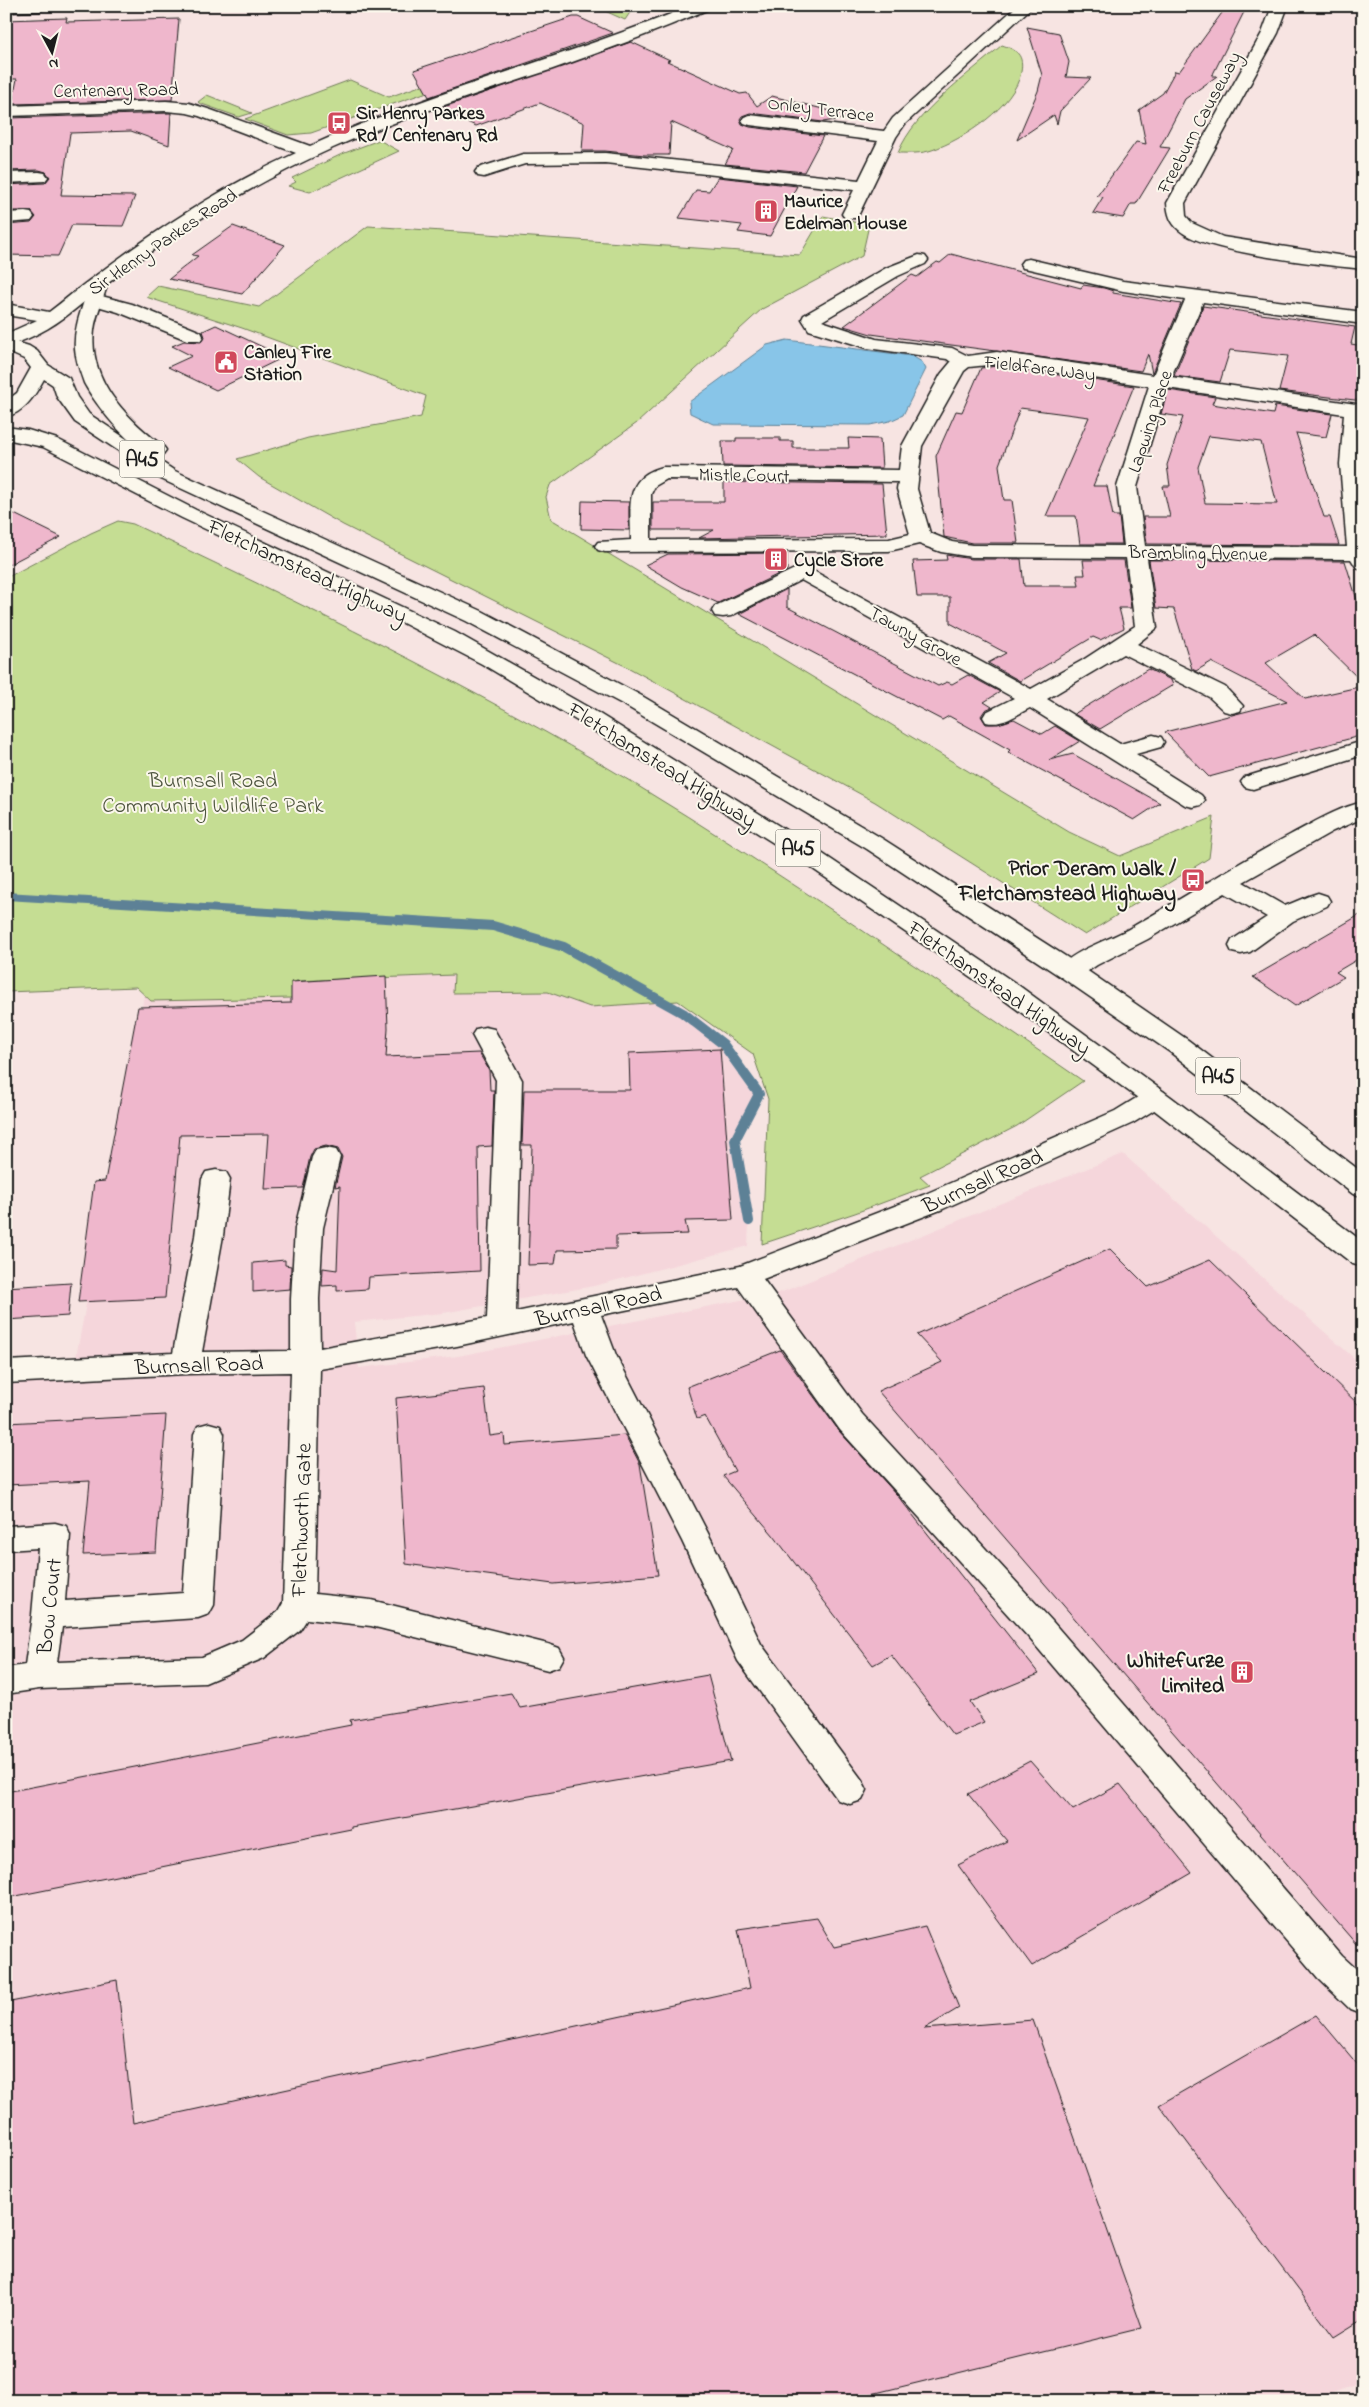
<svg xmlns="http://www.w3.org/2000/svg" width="1369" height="2407" font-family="'Indie Flower',sans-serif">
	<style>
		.built { fill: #f5d6db }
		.green { fill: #c5dd93; stroke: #707c58 }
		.water { fill: #88c5e8; stroke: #5d8196 }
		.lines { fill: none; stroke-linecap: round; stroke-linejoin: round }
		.stream-far1 { stroke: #5d8196; stroke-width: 8 }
		.stream { stroke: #5d8196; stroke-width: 10 }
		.building { fill: #efb7cc; stroke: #1c1c1c; fill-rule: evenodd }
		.minor-casing { stroke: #1c1c1c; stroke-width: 3 }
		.highway-casing { stroke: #1c1c1c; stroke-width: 3 }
		.minor { fill: #fbf7ec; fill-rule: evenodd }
		.highway { fill: #fbf7ec; fill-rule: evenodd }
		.labels { text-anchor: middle; stroke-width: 4; stroke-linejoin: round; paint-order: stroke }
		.far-street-label { font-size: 19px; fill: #1c1c1c; stroke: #fbf7ec }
		.far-poi-label { font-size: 19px; font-weight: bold; fill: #1c1c1c; stroke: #fbf7ec; text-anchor: start }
		.shield { fill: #fbf7ec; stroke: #5f5e5a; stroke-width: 1 }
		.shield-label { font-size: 21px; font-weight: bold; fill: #1c1c1c }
		.street-label { font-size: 22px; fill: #1c1c1c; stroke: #fbf7ec }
		.park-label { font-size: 22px; fill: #4f5640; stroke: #fbf7ec }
		.poi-label { font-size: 22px; font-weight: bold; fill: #1c1c1c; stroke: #fbf7ec; text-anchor: end }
	</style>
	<rect width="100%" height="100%" fill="#f7e4e2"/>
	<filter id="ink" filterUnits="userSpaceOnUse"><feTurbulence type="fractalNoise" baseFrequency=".02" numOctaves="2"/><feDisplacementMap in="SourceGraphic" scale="10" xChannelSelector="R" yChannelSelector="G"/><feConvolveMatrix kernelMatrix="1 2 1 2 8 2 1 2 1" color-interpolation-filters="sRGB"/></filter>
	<g filter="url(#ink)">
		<path class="built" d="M 454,975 L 454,993 L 548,992 L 590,1007 L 664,1002 L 683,1013 L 723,1044 L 759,1094 L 735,1140 L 749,1221 L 748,1246 L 594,1286 L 443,1313 L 354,1322 L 359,1368 L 458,1356 L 782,1292 L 1123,1154 L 1363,1366 L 1363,2382 L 1310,2401 L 6,2401 L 6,1372 L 74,1368 L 145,991 L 296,981 Z"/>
		<path class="green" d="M 594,6 L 631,6 L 631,11 L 625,20 Z
			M 1002,45 C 1017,50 1024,55 1021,72 C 1015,106 963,140 932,150 C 921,154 909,153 898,153 C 915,111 968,75 1002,45 Z
			M 473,67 L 484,72 L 311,133 L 288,135 L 245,119 L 350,80 L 389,97 Z
			M 207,95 L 252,113 L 239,117 L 199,103 L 198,102 Z
			M 379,140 L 399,151 L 310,192 L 288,186 L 296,182 L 292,178 L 342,154 Z
			M 823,216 L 869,225 L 862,256 L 762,309 L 637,423 L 550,485 L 546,497 L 551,519 L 1069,832 L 1120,856 L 1214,817 L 1209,858 L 1085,935 L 875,802 L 631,669 L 343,525 L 259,477 L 237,459 L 308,438 L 421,417 L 426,396 L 242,328 L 146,297 L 158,286 L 259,307 L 368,226 L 800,255 Z
			M 118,521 L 133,524 C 302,604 470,685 630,781 C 785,875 934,979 1083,1081 L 1017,1126 L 920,1176 L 930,1185 L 855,1213 L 762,1244 L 768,1099 L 753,1054 L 678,1001 L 590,1007 L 548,992 L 453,993 L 454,975 L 296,981 L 292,998 L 151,1001 L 136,987 L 6,992 L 6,578 L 91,533 Z"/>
		<path class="water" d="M 787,340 L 912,356 L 922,362 L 926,369 L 903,415 L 890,421 L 870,425 L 713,424 L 690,413 L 689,402 L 767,345 Z"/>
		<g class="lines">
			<path class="stream-far1" d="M 6,896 L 419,921"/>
			<path class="stream" d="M 398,920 L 493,926 L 564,947 L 683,1013 L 723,1044 L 759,1094 L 735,1140 L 749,1221"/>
		</g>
		<path class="building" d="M 1227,6 L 1247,6 L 1212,76 L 1217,76 L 1185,99 L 1160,147 L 1170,148 L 1136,204 L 1131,204 L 1123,218 L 1093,213 L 1103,197 L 1097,196 L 1136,142 L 1146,144 L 1139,110 L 1163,93 L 1175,71 L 1179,72 Z
			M 573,17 L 578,17 L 613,33 L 429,97 L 414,70 Z
			M 67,18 L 66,22 L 179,19 L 172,100 L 12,104 L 17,79 L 6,79 L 6,20 Z
			M 1027,27 L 1059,33 L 1069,62 L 1066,77 L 1091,78 L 1060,111 L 1057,124 L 1054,115 L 1017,140 L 1038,91 L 1042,75 Z
			M 631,42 L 670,60 L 667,61 L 740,94 L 747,93 L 757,106 L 772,96 L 854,117 L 823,122 L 750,113 L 742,116 L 740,119 L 742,124 L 750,127 L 823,136 L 804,172 L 725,164 L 733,150 L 671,122 L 669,155 L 645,155 L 605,151 L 582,151 L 584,123 L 540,103 L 476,126 L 438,109 Z
			M 171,113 L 169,145 L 131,131 L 70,133 L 61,195 L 135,196 L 123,226 L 72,225 L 58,256 L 6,255 L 6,225 L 31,223 L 36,217 L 31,211 L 6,211 L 6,185 L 45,183 L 50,177 L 46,172 L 39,170 L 6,171 L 6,138 L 10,118 Z
			M 718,177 L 797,186 L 770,236 L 738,232 L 742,225 L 679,218 L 696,190 L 709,191 Z
			M 233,226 L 285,245 L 242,294 L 169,279 L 198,256 L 192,255 Z
			M 951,254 L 1081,288 L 1083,285 L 1104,288 L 1113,291 L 1113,293 L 1181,304 L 1152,373 L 1148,354 L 1141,371 L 871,334 L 844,326 L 912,275 L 917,277 L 937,262 L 940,263 Z
			M 1203,306 L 1355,327 L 1351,344 L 1363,346 L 1363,401 L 1279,391 L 1288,356 L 1230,350 L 1220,382 L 1174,376 Z
			M 216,325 L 284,357 L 216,390 L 168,367 L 192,356 L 172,346 L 184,341 L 201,342 L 205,337 L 203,331 Z
			M 997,366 L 1134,386 L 1093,486 L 1107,486 L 1113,516 L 1119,516 L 1122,544 L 1080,544 L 1076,516 L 1046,516 L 1089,417 L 1020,408 L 999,465 L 1004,500 L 1012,500 L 1018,543 L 972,543 L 944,537 L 936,456 L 956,411 L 962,412 L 981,368 Z
			M 1168,390 L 1215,397 L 1212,404 L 1248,410 L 1273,414 L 1275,406 L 1332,414 L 1326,437 L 1296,433 L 1324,517 L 1330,517 L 1339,545 L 1147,544 L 1143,517 L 1170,517 L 1163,486 L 1170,486 L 1167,465 L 1183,417 L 1161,414 ZM 1209,436 L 1261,442 L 1277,504 L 1205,503 L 1198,467 Z
			M 736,438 L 780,438 L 780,441 L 793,441 L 793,448 L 849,448 L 848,438 L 880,439 L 882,468 L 723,466 L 722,441 L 736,441 Z
			M 724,482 L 882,484 L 887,534 L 699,538 L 714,530 L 653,530 L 653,502 L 724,502 Z
			M 582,501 L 629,502 L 629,530 L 581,529 Z
			M 6,510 L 61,537 L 6,566 Z
			M 787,553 L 787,570 L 718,603 L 682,587 L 645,565 L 668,554 Z
			M 946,555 L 972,559 L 1021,559 L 1024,586 L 1079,586 L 1077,575 L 1085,575 L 1083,560 L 1124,560 L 1131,608 L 1119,608 L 1124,628 L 1100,640 L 1093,637 L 1020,681 L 988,663 L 1006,653 L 950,623 L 950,597 L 917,597 L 913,561 L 947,560 Z
			M 1149,560 L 1345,561 L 1363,619 L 1363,683 L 1314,635 L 1266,663 L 1305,699 L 1363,686 L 1363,735 L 1209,777 L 1165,732 L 1287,701 L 1211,662 L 1196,671 L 1192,669 L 1174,609 L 1156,608 Z
			M 787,589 L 787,607 L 938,686 L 947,682 L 952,684 L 968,675 L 1000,692 L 984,702 L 992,707 L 985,710 L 981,716 L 986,724 L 998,724 L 1014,719 L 1042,734 L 1055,726 L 1080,741 L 1049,760 L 1073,754 L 1160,803 L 1134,820 L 1008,752 L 1010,750 L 949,716 L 942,720 L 739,614 Z
			M 1148,669 L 1171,680 L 1173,685 L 1100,729 L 1074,714 Z
			M 1363,913 L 1363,956 L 1336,972 L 1344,977 L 1295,1006 L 1253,977 Z
			M 386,976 L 388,1028 L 386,1057 L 479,1053 L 489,1070 L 490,1090 L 494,1090 L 492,1146 L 478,1147 L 480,1271 L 369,1277 L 368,1289 L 337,1291 L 337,1285 L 322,1286 L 323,1268 L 337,1270 L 340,1186 L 335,1187 L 342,1157 L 338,1149 L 326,1146 L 314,1149 L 310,1157 L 303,1188 L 265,1189 L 269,1134 L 180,1135 L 165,1298 L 78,1302 L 94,1182 L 105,1181 L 138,1007 L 291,1003 L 291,982 Z
			M 720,1049 L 733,1220 L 685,1221 L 688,1234 L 616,1236 L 616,1249 L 557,1250 L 555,1264 L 528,1265 L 532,1145 L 522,1145 L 524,1090 L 630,1090 L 629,1053 Z
			M 1110,1249 L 1148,1287 L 1210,1260 L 1363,1409 L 1363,1952 L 878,1391 L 942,1362 L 917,1335 Z
			M 285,1260 L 285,1265 L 291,1266 L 290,1289 L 253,1292 L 253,1263 Z
			M 71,1283 L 68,1316 L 6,1320 L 6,1287 Z
			M 780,1350 L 839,1431 L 897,1495 L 1039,1674 L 970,1702 L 984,1722 L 953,1735 L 891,1655 L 873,1665 L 774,1536 L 723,1476 L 735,1471 L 705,1416 L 697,1419 L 687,1387 Z
			M 484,1388 L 490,1436 L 504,1434 L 505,1445 L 625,1435 L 640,1464 L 658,1575 L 553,1584 L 406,1564 L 396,1398 Z
			M 166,1415 L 156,1552 L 83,1555 L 90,1481 L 6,1485 L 6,1423 Z
			M 708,1675 L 731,1761 L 351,1827 L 351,1829 L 6,1898 L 6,1792 L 351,1725 L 350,1720 L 511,1693 L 520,1708 Z
			M 1030,1761 L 1073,1810 L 1120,1784 L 1192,1873 L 1032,1966 L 958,1865 L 1007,1841 L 968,1794 Z
			M 817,1918 L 834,1947 L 925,1926 L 959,2008 L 924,2029 L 1033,2020 L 1142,2328 L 843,2401 L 6,2401 L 6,2003 L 117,1980 L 133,2123 L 750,1988 L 738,1929 Z
			M 1316,2015 L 1363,2071 L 1363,2319 L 1334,2337 L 1159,2105 Z"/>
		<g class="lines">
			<g class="minor-casing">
				<path id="minor" d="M 6,6 L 47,6 L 40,11 L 6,12 Z
					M 690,6 L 711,6 L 709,9 C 657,31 604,51 550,70 C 477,94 403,117 333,148 C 248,186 167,236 94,294 L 132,304 L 201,332 L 203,336 L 201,340 L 187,340 L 118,312 L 84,302 C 60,322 37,338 6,346 L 6,334 L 37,320 L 6,315 L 6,304 L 49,312 C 64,301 78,288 94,277 C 157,229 224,186 296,153 L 199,116 L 187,113 L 166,111 L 6,116 L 6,106 L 166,101 L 189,103 L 211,110 L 310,146 C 433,90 565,58 690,6 Z
					M 1017,6 L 1033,6 L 905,124 L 896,137 L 857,218 L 845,218 L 842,214 L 854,190 L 605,163 L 525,164 L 484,177 L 478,176 L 475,172 L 478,168 L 523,154 L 605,153 L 859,180 L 878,141 L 750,125 L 744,123 L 742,120 L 744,117 L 750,115 L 884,131 L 893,118 Z
					M 1272,6 L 1288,6 L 1278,33 L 1185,203 L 1186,216 L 1192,223 L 1223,237 L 1363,259 L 1363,269 C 1325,265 1204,253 1179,230 C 1170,222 1168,214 1167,203 L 1262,33 Z
					M 39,172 L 45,173 L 48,177 L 45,181 L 6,183 L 6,173 Z
					M 25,212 L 31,213 L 34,217 L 31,221 L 6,223 L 6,213 Z
					M 919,255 L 925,256 L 928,260 L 925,264 L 898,276 L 822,321 L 876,339 L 952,348 L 968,356 L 997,352 L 1153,375 L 1185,300 L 1123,291 L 1029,269 L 1023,268 L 1020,264 L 1023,260 L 1029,259 L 1123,281 L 1363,312 L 1363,324 L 1203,302 L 1171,377 L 1363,405 L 1360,464 L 1363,493 L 1363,569 L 1356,567 L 1351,559 L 1147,558 L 1157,628 L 1137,644 L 1225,687 L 1243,706 L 1240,711 L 1232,713 L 1224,711 L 1209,697 L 1123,654 L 1047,699 L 1120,744 L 1153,735 L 1161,737 L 1164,742 L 1161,747 L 1136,754 L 1201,795 L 1205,800 L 1201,805 L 1193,807 L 1185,805 L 1030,708 C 1016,715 1002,726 986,722 L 983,717 L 986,712 L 1014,698 L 801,580 L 731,616 L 723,617 L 715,616 L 712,611 L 715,606 L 801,566 L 808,568 L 1031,689 L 1083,660 L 1135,626 L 1126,558 L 972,557 L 941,552 L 919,544 L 889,551 L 605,552 L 598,550 L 595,546 L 598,542 L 631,540 C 631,507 623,477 663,467 L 899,470 L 902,446 L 941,374 L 951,362 L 947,359 L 867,348 L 809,330 L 802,319 L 804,315 L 886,268 ZM 997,364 L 1149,386 L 1117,487 L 1124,546 L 972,545 L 952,542 L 930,533 L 917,489 L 922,446 L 964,371 L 969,367 ZM 1167,388 L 1344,414 L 1340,464 L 1347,547 L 1145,546 L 1137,487 ZM 667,479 L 898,482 L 897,489 L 910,534 L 889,539 L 651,540 L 651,494 L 655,486 Z
					M 1363,741 L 1363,755 L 1253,789 L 1245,787 L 1241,782 L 1245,777 Z
					M 1363,802 L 1363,818 L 1333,831 L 1243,882 L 1285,906 L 1309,896 L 1318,893 L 1327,896 L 1330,901 L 1327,906 L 1293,921 L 1250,952 L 1241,954 L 1232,952 L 1229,946 L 1232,940 L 1267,917 L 1225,893 L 1148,939 L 1097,965 L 1079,977 L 1070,979 L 1061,977 L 1057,971 C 1071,950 1111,940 1132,927 C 1185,897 1236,864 1290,835 C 1313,823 1337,808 1363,802 Z
					M 485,1027 L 494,1029 L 522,1080 L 516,1312 L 740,1266 L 923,1195 L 1115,1111 L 1146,1092 L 1155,1089 L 1164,1092 L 1168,1098 L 1164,1104 L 1133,1123 L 943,1209 L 763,1279 L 862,1414 L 1052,1621 L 1342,1956 L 1363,1975 L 1363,2014 L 1350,2009 L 1318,1978 L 1030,1639 L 840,1430 L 738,1287 L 601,1315 L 616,1355 L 712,1541 L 761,1644 L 862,1780 L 867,1790 L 862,1800 L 850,1804 L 838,1800 L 738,1661 L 682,1541 L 586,1355 L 574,1321 L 457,1346 L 320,1369 L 315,1594 L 371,1600 L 548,1644 L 559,1648 L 564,1657 L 559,1666 L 548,1670 L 371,1626 L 307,1619 L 300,1630 L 264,1658 L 205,1683 L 39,1689 L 6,1694 L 6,1668 L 25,1665 L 32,1615 L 38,1548 L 6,1550 L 6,1526 L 55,1523 L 66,1526 L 70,1535 L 65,1601 L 183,1593 L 194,1434 L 198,1426 L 209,1423 L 220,1426 L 224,1434 L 214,1605 L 209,1614 L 198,1618 L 62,1627 L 57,1662 L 202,1657 L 242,1640 L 278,1612 L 283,1603 L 291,1372 L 186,1374 L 6,1383 L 6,1361 L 173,1353 L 195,1236 L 202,1179 L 206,1172 L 216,1170 L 226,1172 L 230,1179 L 223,1236 L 202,1352 L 291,1351 L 291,1299 L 295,1228 L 312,1157 L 316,1150 L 326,1148 L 336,1150 L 340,1157 L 323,1228 L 319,1299 L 320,1348 L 487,1318 L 496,1080 L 472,1035 L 476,1029 Z"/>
			</g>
			<g class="highway-casing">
				<path id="highway" d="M 99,277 L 105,278 L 108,282 C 104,298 96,314 94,330 C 88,380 126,418 163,446 L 166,450 L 163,454 C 137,461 95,404 84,383 C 80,372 76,361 75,349 C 73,326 84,304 90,282 L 93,278 Z
					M 6,339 L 29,346 L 37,351 L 48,365 L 69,378 L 77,397 L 89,414 L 175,471 L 482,611 L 642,696 L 883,839 L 1079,965 L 1188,1040 L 1363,1173 L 1363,1196 L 1353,1194 L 1170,1052 L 1061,977 L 867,849 L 626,706 L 466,621 L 161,479 L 75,422 L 57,397 L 53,385 L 44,379 C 35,395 25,412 6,417 L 6,401 L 17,393 L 31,368 L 24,359 L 6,351 Z
					M 6,427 L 28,430 L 57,439 L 196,510 L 455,632 L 593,710 L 808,844 L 1018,985 L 1171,1097 L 1363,1242 L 1363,1267 L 1353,1264 L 1153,1109 L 1000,997 L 791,854 L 631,753 L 482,664 L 397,620 L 182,518 L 43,447 L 6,439 Z"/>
			</g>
			<use href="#minor" class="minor"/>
			<use href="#highway" class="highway"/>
		</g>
	</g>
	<defs>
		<g id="bus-square" transform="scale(1.25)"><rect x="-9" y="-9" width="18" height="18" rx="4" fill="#d1495b" stroke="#fbf7ec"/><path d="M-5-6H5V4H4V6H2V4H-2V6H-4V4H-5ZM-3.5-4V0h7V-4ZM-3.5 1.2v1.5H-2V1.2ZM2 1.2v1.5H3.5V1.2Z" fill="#fff"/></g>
		<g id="building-square" transform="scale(1.25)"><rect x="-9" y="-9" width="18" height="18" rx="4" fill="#d1495b" stroke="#fbf7ec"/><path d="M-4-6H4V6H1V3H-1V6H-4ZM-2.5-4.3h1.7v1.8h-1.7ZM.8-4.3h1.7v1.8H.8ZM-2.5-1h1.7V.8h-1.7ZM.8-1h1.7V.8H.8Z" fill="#fff"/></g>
		<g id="civic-square" transform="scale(1.25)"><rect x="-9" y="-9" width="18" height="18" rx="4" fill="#d1495b" stroke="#fbf7ec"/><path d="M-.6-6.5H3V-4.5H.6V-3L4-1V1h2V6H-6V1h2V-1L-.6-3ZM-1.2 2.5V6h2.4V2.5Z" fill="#fff"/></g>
	</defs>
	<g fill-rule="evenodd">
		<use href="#bus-square" x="339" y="123"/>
		<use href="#building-square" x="766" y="211"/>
		<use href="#civic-square" x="226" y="362"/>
		<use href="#building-square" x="776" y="559"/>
		<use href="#bus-square" x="1193" y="880"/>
		<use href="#building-square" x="1242" y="1672"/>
	</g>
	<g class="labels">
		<g class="far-street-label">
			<text transform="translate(116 89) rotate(-1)" y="7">Centenary Road</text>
			<text transform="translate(821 108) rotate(7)" y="7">Onley Terrace</text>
			<text transform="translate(1198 122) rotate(-62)" y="7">Freeburn Causeway</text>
			<text transform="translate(162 241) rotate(-34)" y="7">Sir Henry Parkes Road</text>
			<text transform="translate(1040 367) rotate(7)" y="7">Fieldfare Way</text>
			<text transform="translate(1149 421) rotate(-72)" y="7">Lapwing Place</text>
			<text transform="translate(744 474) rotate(1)" y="7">Mistle Court</text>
			<text transform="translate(1198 552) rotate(1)" y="7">Brambling Avenue</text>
			<text transform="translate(916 635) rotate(29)" y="7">Tawny Grove</text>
		</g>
		<g class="far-poi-label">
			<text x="356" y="119">Sir Henry Parkes<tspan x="356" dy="22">Rd / Centenary Rd</tspan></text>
			<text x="784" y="207">Maurice<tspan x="784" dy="22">Edelman House</tspan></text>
			<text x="244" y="358">Canley Fire<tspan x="244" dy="22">Station</tspan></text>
			<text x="794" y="566">Cycle Store</text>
		</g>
		<g class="shield">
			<rect x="119.5" y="440.5" width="45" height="37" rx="4"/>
			<rect x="775.5" y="829.5" width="45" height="37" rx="4"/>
			<rect x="1195.5" y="1057.5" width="45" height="37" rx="4"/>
		</g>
		<g class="shield-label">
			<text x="142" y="466">A45</text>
			<text x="798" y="855">A45</text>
			<text x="1218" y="1083">A45</text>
		</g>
		<g class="street-label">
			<text transform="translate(308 570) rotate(25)" y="8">Fletchamstead Highway</text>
			<text transform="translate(663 764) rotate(32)" y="8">Fletchamstead Highway</text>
			<text transform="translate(1000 987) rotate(35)" y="8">Fletchamstead Highway</text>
			<text transform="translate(982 1180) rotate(-24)" y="8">Burnsall Road</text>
			<text transform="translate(598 1305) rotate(-12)" y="8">Burnsall Road</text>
			<text transform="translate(199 1364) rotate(-2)" y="8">Burnsall Road</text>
			<text transform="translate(300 1520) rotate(-88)" y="8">Fletchworth Gate</text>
			<text transform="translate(48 1606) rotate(-84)" y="8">Bow Court</text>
		</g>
		<g class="park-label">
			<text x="213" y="787">Burnsall Road<tspan x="213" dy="25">Community Wildlife Park</tspan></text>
		</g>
		<g class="poi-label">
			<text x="1176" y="875">Prior Deram Walk /<tspan x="1176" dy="25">Fletchamstead Highway</tspan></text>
			<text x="1224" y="1667">Whitefurze<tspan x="1224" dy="25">Limited</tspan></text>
		</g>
	</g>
	<rect width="1369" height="2407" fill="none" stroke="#fbf7ec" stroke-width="25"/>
	<rect x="12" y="12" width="1344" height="2382" fill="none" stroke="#1c1c1c" stroke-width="2" filter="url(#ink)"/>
	<g transform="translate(52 52) rotate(173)" stroke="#fbf7ec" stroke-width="4" paint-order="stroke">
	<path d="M0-4L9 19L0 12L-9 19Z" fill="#1c1c1c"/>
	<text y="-8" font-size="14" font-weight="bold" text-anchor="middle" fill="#1c1c1c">N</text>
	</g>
</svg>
